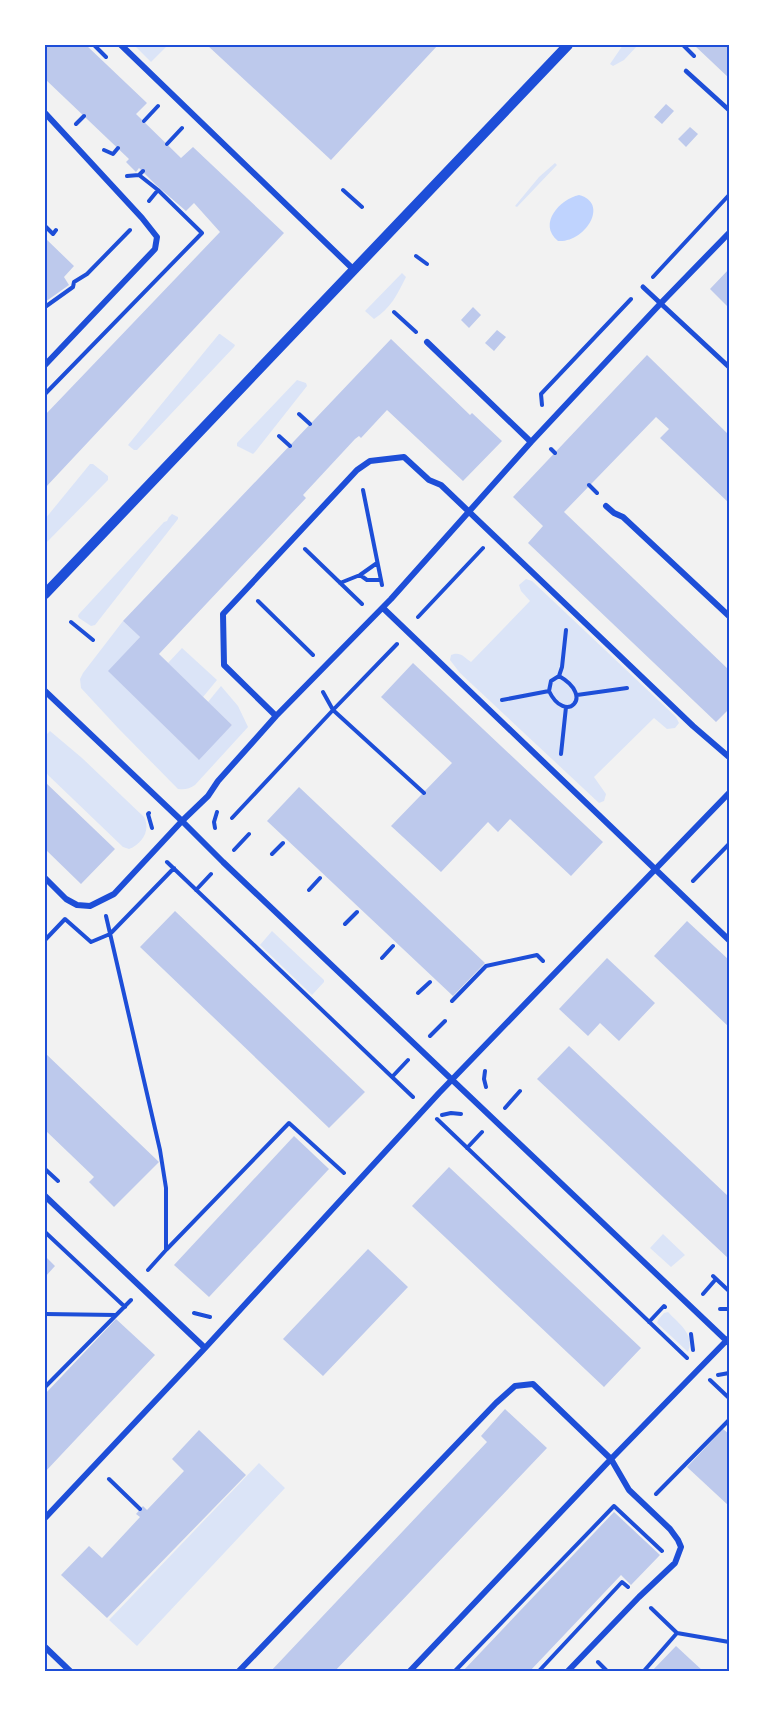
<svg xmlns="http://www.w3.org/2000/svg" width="774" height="1717" font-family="'Golos Text',sans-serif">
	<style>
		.green { fill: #dbe4f7 }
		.water { fill: #bfd3fe }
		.building { fill: #bdc9ec }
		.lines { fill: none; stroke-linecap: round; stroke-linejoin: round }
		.path { stroke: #1d4ed8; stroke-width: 4 }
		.service { stroke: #1d4ed8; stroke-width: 4.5 }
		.pedestrian { stroke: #1d4ed8; stroke-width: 5 }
		.minor { stroke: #1d4ed8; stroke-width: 6 }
		.tertiary { stroke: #1d4ed8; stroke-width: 10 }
		.neatline { fill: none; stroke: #1d4ed8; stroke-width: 2 }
	</style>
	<rect width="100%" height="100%" fill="#f2f2f2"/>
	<path class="green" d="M 134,45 L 168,45 L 151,62 Z
		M 623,45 L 638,45 L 624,60 L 613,66 L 610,64 Z
		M 555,163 L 557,165 L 517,207 L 515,206 L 539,177 Z
		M 402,273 L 406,277 C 397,295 391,308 374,319 L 365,311 Z
		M 219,334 L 220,334 L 235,345 L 234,347 L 137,450 L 134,450 L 128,445 Z
		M 297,380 L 306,383 L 307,386 L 255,452 L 253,454 L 237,446 L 237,443 Z
		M 90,464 L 93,464 L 108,476 L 108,480 L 45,544 L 45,519 Z
		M 172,514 L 178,517 L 178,519 L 95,625 L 91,626 L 79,618 L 78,616 L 79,614 L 164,522 L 167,521 L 169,517 Z
		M 526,579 L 532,581 L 676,717 L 679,723 L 675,728 L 667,729 L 654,718 L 594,777 L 606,794 L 604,801 L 599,803 L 460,673 L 450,660 L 451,655 C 460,651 464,657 471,662 L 530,601 L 521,591 L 519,585 Z
		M 123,621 L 140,637 L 109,671 L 198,759 L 232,725 L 208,702 L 221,686 L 238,706 L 248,727 L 195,785 C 189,789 185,790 178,789 L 118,728 L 81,688 L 80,679 L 83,673 Z
		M 182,648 L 217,680 L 203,697 L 168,663 Z
		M 50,731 L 82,758 L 144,817 C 151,830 142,844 129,849 L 123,847 L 48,775 L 45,770 L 45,736 Z
		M 272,931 L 324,980 L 324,982 L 312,995 L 260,945 Z
		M 663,1234 L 685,1255 L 671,1267 L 650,1248 Z
		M 668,1312 C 679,1324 695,1334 688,1352 L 657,1323 L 658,1320 L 664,1313 Z
		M 259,1463 L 285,1488 L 137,1646 L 109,1620 Z"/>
	<path class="water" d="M 579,195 C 610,203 585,243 558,241 C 537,224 560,199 579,195 Z"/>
	<path class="building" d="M 45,45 L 86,45 L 147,103 L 136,114 L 181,158 L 193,147 L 284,233 L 45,488 L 45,415 L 220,232 L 194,203 L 186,211 L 156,185 L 139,168 L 136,172 L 126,162 L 129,159 L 45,79 Z
		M 207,45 L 438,45 L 331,160 Z
		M 694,45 L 729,45 L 729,78 Z
		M 666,104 L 674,111 L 662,124 L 654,117 Z
		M 690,127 L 698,134 L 686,147 L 678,139 Z
		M 45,238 L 74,266 L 64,277 L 69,285 L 45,302 Z
		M 729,269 L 729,308 L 710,289 Z
		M 473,307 L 481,315 L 469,328 L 461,320 Z
		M 497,330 L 506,337 L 494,351 L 485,343 Z
		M 391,339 L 470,415 L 472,413 L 502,441 L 463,481 L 387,410 L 361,438 L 359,436 L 355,439 L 303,495 L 306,498 L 159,654 L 232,725 L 199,760 L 108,671 L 140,637 L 123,621 Z
		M 647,355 L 729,435 L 729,503 L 660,438 L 669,429 L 656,417 L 564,512 L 729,670 L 729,709 L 716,722 L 528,543 L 543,526 L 513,497 Z
		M 413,663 L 603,842 L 571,876 L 510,819 L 498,832 L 488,822 L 441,872 L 391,826 L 452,763 L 381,697 Z
		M 45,782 L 115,849 L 81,884 L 45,849 Z
		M 299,787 L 485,963 L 453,996 L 267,821 Z
		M 175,911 L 365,1092 L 329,1128 L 140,947 Z
		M 687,921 L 729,960 L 729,1027 L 654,956 Z
		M 607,958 L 655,1003 L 619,1041 L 600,1023 L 588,1036 L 559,1009 Z
		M 569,1046 L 729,1197 L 729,1259 L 537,1079 Z
		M 45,1053 L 159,1162 L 114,1207 L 89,1182 L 94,1177 L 45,1130 Z
		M 294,1136 L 329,1169 L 209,1297 L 174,1265 Z
		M 449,1167 L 641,1348 L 604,1387 L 412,1206 Z
		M 368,1249 L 408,1287 L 323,1376 L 283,1339 Z
		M 45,1256 L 55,1266 L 45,1277 Z
		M 116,1319 L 155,1355 L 45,1472 L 45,1394 Z
		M 505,1409 L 547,1448 L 334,1672 L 270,1672 L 487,1442 L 481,1436 Z
		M 723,1429 L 729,1434 L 729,1506 L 687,1467 Z
		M 199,1430 L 246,1475 L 107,1618 L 61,1575 L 89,1546 L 102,1558 L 140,1517 L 136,1514 L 143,1506 L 147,1510 L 184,1471 L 172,1459 Z
		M 614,1512 L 660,1555 L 631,1585 L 621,1575 L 529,1672 L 462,1672 Z
		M 676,1646 L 704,1672 L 651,1672 Z"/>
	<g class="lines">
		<path class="path" d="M 94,45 L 106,57
			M 683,45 L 694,56
			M 144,121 L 158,106
			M 76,124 L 84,116
			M 167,144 L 182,128
			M 104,150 L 113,154 L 118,148
			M 139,175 L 158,190 L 149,201
			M 127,176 L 139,175 L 143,171
			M 343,190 L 362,207
			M 45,226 L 53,234 L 56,230
			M 416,256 L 427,264
			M 653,277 L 729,195
			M 45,307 L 73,287 L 74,282 L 87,274 L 130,230
			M 394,312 L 416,332
			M 45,394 L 202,233 L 158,190
			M 542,405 L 541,394 L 631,299
			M 299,414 L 310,424
			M 279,436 L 290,446
			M 551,449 L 555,453
			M 589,485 L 597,493
			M 363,490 L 382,585
			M 305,549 L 362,604
			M 360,575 L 377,563
			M 340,583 L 360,575 L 367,580 L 381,580
			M 258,601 L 313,655
			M 418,617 L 483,548
			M 71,622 L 93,640
			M 559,676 C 596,697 565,725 549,691 L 551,681 Z
			M 559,676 L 562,667 L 566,630
			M 323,692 L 333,710 L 424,793
			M 577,695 L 627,688
			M 502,700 L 549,691
			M 561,754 L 566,707
			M 149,813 L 148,814 L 152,828
			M 232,818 L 333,710 L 397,644
			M 215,828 L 214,822 L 217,812
			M 234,850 L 249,834
			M 272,854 L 283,843
			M 167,862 L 413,1097
			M 693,881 L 729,844
			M 196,890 L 211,874
			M 309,890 L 320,878
			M 106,916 L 160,1150 L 166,1188 L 166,1250 L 148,1270
			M 345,924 L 357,912
			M 45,940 L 65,919 L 91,942 L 110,934 L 174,868
			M 382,958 L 393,946
			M 418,993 L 430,982
			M 452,1001 L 486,966 L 537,955 L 543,961
			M 430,1036 L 445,1021
			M 485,1071 L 484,1079 L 486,1087
			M 392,1077 L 408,1060
			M 505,1108 L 520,1091
			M 442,1115 L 451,1113 L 461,1114
			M 437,1119 L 687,1358
			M 467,1148 L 482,1132
			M 45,1169 L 58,1181
			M 45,1232 L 125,1307
			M 167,1249 L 289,1123 L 344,1173
			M 713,1276 L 729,1291
			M 703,1294 L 716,1279
			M 720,1309 L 729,1309
			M 194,1313 L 210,1317
			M 45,1314 L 116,1315
			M 649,1322 L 664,1306 L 665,1307
			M 691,1334 L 693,1350
			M 718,1375 L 729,1373
			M 710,1380 L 729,1398
			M 45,1387 L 131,1300
			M 109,1479 L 140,1509
			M 656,1494 L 729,1420
			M 614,1506 L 662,1551
			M 651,1608 L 677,1633 L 729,1642
			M 598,1662 L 608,1672
			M 454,1672 L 614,1506
			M 538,1672 L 622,1582 L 628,1587
			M 643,1672 L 677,1633"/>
		<path class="service" d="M 686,71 L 729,110"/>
		<path class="pedestrian" d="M 643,287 L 729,367"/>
		<path class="minor" d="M 121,45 L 353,269
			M 45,113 L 142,218 L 157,237 L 155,249 L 45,365
			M 427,342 L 531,442
			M 606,506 L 614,513 L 623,517 L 729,616
			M 383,608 L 729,940
			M 45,691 L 182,821 L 223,862 L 729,1343
			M 276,716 L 224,665 L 223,614 L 357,470 L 370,461 L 404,457 L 429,480 L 441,485 L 693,726 L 729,757
			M 45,878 L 66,899 L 77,905 L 90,906 L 114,894 L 182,821 L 208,796 L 218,781 L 276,716 L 391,599 L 531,442 L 661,303 L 729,233
			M 45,1196 L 205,1348
			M 45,1518 L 205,1348 L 439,1093 L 729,793
			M 45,1647 L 71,1672
			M 238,1672 L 496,1403 L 515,1386 L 533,1384 L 611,1459 L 629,1490 L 670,1529 L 678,1540 L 681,1547 L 675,1563 L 639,1597 L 567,1672
			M 409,1672 L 611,1459 L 729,1338"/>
		<path class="tertiary" d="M 45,594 L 568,45"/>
	</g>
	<rect width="774" height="1717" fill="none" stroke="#ffffff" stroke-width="93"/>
	<rect x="46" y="46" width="682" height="1624" class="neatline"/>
</svg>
